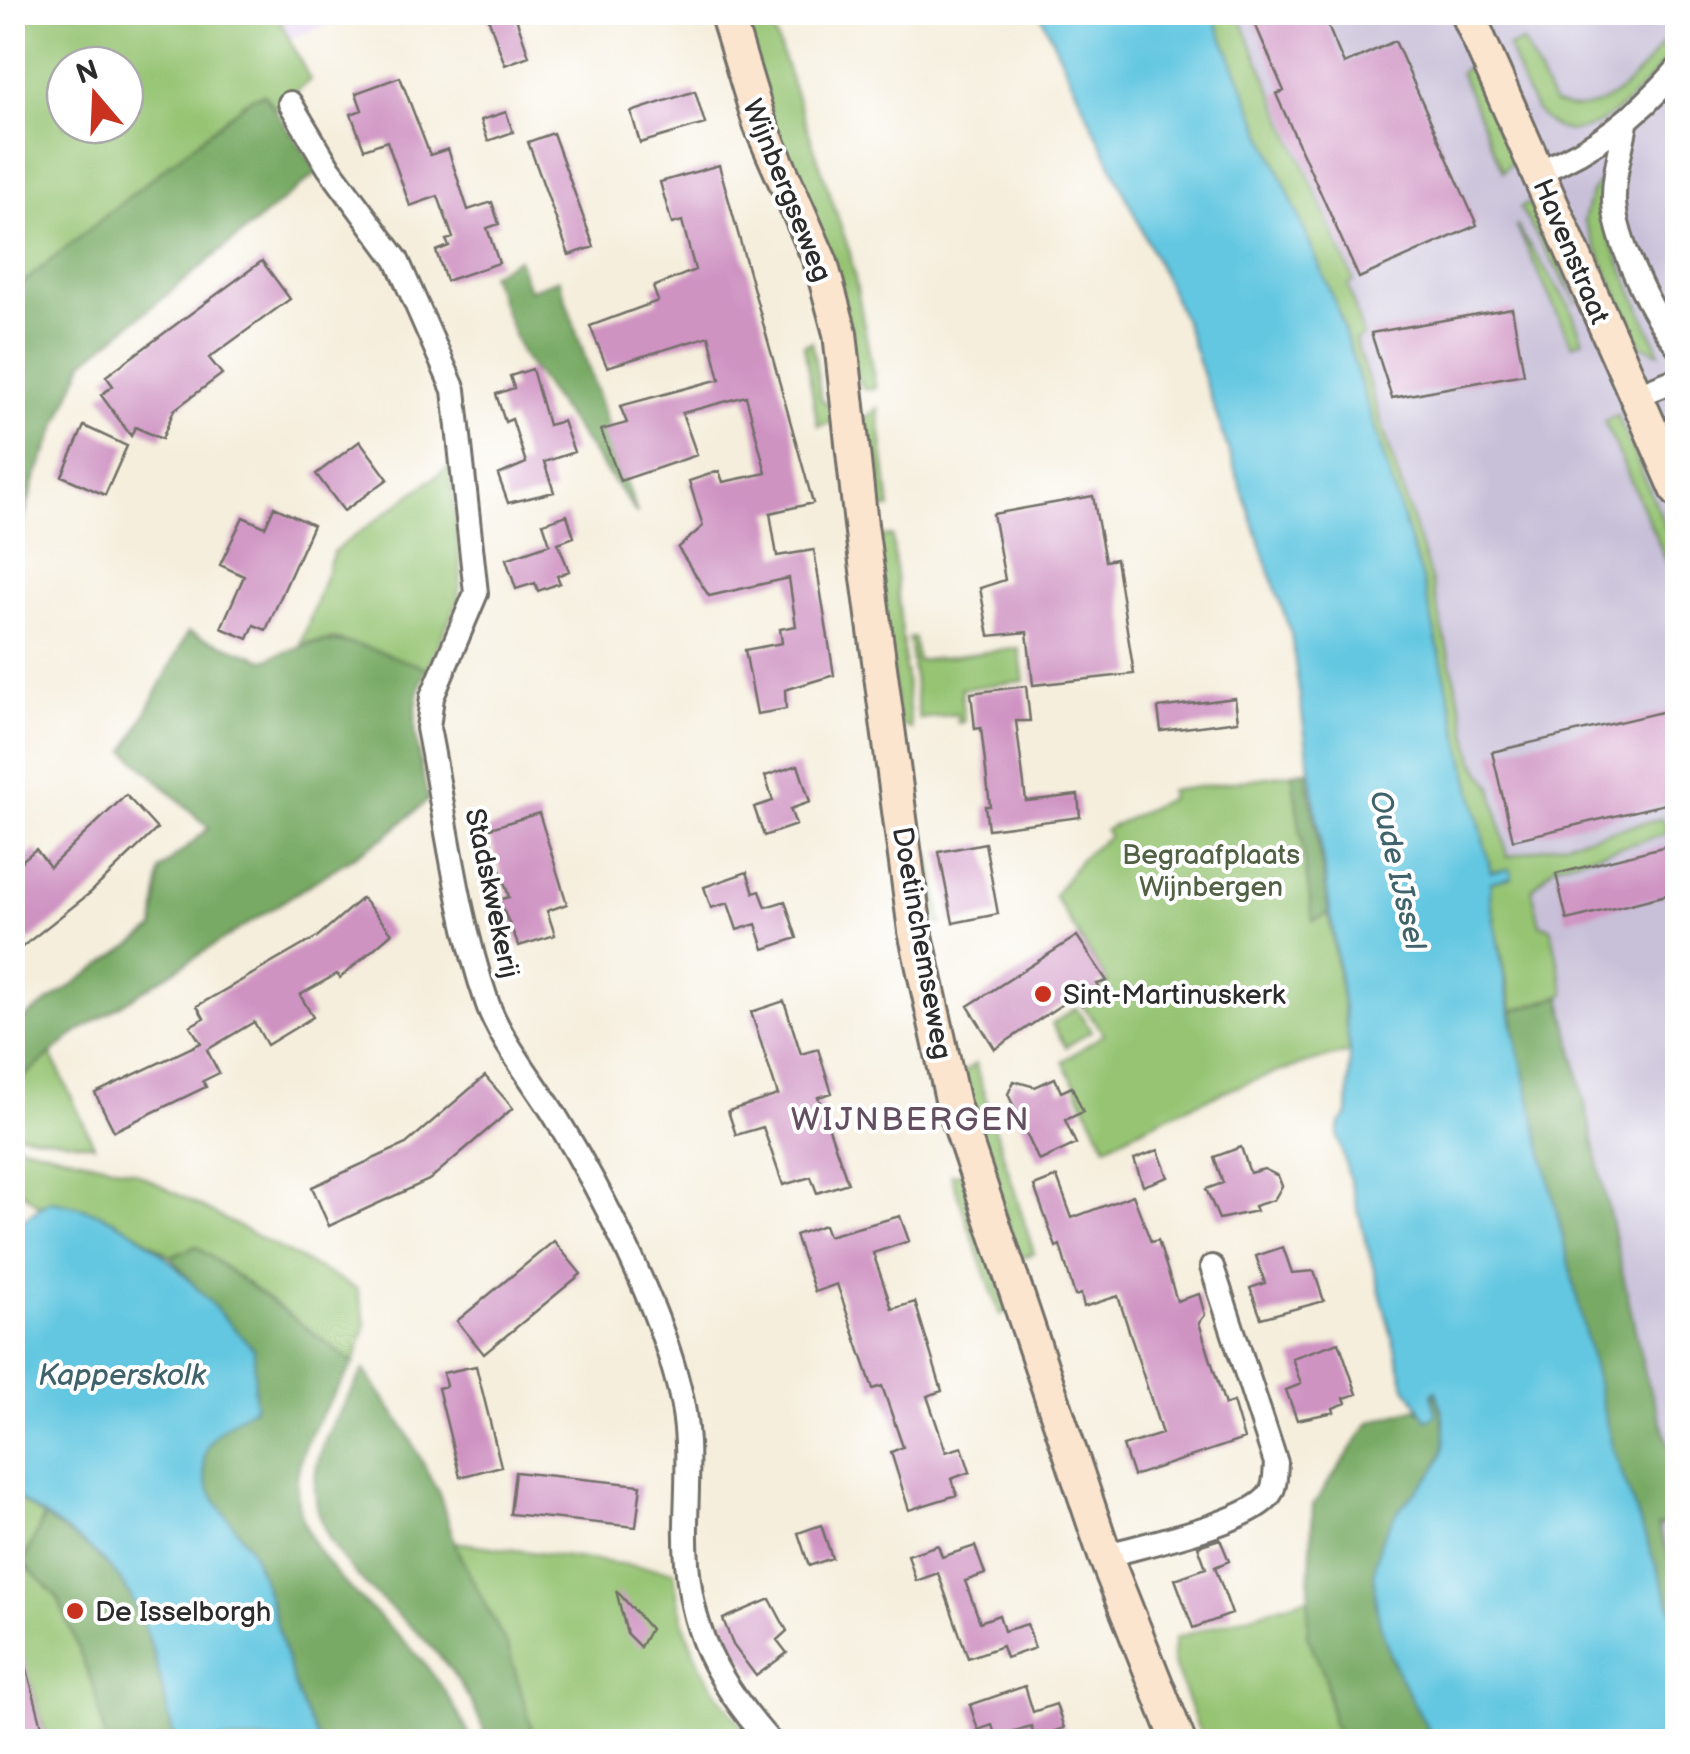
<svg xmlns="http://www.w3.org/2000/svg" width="1690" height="1754" font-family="'Balsamiq Sans',sans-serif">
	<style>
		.built { fill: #e6d3f0 }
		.industrial { fill: #c8c0d8 }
		.green { fill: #96c473; stroke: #60784f; stroke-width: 2.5; fill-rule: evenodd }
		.forest { fill: #78aa65; stroke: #526a48; stroke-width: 2.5 }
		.water { fill: #63c7e1; stroke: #477986; stroke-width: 2.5 }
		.building { fill: #cf93c2 }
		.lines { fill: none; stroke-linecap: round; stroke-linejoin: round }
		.street-casing { stroke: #726f69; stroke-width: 28 }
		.secondary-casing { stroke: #726f69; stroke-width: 38 }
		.street { stroke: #fff; stroke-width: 22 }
		.secondary { stroke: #fce5cf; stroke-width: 32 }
		.poi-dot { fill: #c8321e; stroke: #fff; stroke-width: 4 }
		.labels { text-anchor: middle; stroke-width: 8; stroke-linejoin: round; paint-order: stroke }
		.street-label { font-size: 28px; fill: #2b2b2b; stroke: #fff }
		.park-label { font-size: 28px; fill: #506144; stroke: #fff }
		.poi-label { font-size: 28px; fill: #2b2b2b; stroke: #fff; text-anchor: start }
		.water-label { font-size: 30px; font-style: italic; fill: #3f626b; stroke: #fff }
		.quarter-label { font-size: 32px; letter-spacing: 2.5px; fill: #644f60; stroke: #fff }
	</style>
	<rect width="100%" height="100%" fill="#fff"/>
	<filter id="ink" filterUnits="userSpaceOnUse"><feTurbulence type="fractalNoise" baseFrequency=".01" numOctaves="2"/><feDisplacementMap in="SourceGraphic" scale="20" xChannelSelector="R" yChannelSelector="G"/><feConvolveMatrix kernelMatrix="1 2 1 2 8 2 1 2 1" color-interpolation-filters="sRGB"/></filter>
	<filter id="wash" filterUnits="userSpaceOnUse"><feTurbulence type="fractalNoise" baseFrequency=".0048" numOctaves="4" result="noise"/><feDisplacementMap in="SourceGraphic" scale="40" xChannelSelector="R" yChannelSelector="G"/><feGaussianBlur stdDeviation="2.25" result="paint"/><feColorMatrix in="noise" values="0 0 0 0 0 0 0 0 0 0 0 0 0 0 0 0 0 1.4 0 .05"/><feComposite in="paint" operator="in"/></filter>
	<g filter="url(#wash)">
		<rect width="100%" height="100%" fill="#f5eedc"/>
		<path class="built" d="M 276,13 L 357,13 L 287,40 Z"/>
		<path class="industrial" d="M 1126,13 L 1677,13 L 1677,1741 Z"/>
		<path class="green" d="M 12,13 L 276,13 L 310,80 L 275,109 L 264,94 L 251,98 L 13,291 ZM 65,65 L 125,65 L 125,125 L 65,125 Z
			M 737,13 L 768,13 L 850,253 L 876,388 L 864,389 L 858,381 Z
			M 1212,13 L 1238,13 L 1354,281 L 1348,285 L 1363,336 L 1355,340 L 1431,579 L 1474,760 L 1492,787 L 1507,857 L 1663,818 L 1668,834 L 1555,865 L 1532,889 L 1540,924 L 1551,928 L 1565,994 L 1513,1011 L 1490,897 L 1490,882 L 1511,877 L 1510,870 L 1491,873 L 1423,583 L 1336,305 Z
			M 1677,26 L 1677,47 C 1650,78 1583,171 1537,111 C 1524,93 1517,67 1508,47 L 1523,42 L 1553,103 C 1610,126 1644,64 1677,26 Z
			M 1469,67 L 1477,70 L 1514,158 L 1503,172 L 1460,72 Z
			M 1602,178 L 1605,228 L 1660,353 L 1643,346 L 1636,337 L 1584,220 L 1592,191 Z
			M 1526,204 L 1536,208 L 1578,304 L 1520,208 Z
			M 1516,225 L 1569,305 L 1583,340 L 1572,345 Z
			M 812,342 L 821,399 L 834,410 L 837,421 L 818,426 L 804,345 Z
			M 878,408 L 890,508 L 880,508 L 877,479 L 867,470 L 861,421 Z
			M 1617,415 L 1677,553 L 1677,584 L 1604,421 Z
			M 450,466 L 461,574 L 458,601 L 427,668 L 335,639 L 301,644 L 334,551 Z
			M 873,536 L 892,536 L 911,729 L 899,724 Z
			M 909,638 L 914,638 L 917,661 L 1019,648 L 1024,681 L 961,689 L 964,722 L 958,723 L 957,714 L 919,719 Z
			M 1307,771 L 1350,1052 C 1263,1072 1184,1106 1106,1146 L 1063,1061 L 1104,1034 L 1082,1005 L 1108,983 L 1054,896 L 1080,859 L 1109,836 L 1105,830 L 1170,798 L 1169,791 Z
			M 929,852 L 942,924 L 926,923 L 917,860 Z
			M 1076,1008 L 1091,1031 L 1066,1047 L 1052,1024 Z
			M 51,1054 L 94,1145 L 13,1133 L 12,1086 Z
			M 975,1064 L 1034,1253 L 1018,1259 L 960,1075 Z
			M 12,1143 L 133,1171 L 357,1289 L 366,1324 L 354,1363 L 196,1246 L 171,1257 C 142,1235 74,1193 38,1205 L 13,1185 Z
			M 961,1173 L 1008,1312 L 1000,1315 L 951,1175 Z
			M 13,1495 L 44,1517 L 23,1563 L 58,1598 L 94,1688 L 106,1741 L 48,1741 L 13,1625 Z
			M 454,1542 L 674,1571 C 682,1645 707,1685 755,1741 L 536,1741 Z
			M 1310,1597 L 1307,1635 L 1325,1676 L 1333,1724 L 1345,1741 L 1263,1738 L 1203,1741 L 1172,1659 L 1175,1638 Z"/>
		<path class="forest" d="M 264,94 L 318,172 L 84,362 L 35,479 L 13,556 L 13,291 L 251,98 Z
			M 518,259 L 529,290 L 559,279 L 637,514 L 522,355 L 490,274 Z
			M 188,632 L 265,660 C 340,628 353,644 427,668 C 406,714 418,752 428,800 L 386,836 L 75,1034 L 13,1086 L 13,1026 L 154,929 L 160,870 L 209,828 L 126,751 Z
			M 1307,771 L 1329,914 L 1313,921 L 1292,773 Z
			M 1561,996 L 1645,1374 L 1677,1470 L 1677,1526 L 1658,1525 L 1677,1577 L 1677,1623 L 1612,1447 L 1514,1031 L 1513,1011 Z
			M 196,1246 L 354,1363 C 335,1395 304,1433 298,1472 C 287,1546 364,1599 409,1646 C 436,1675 456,1705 472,1741 L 319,1741 C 285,1684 280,1614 252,1553 C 236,1520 201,1499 204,1460 C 205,1434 236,1418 255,1406 L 209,1304 L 171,1257 Z
			M 364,1370 L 405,1429 L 439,1494 L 459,1554 L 508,1648 L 536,1741 L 487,1741 C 477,1704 450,1665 423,1638 C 376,1592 301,1543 317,1465 C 324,1431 347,1400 364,1370 Z
			M 1436,1390 L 1447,1442 L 1376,1606 L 1391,1658 L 1431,1734 L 1442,1741 L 1345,1741 L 1333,1724 L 1325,1676 L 1307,1635 L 1313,1505 L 1370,1422 L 1417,1408 L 1427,1419 Z
			M 44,1517 C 67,1532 92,1549 111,1569 C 152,1613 160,1686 175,1741 L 106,1741 L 94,1688 L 58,1598 L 23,1563 Z"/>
		<path class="water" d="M 1040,13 L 1212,13 L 1336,305 L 1423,583 L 1491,872 L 1510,869 L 1512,877 L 1491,882 L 1490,897 L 1514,1031 L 1612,1447 L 1677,1623 L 1677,1741 L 1442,1741 L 1431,1734 C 1401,1680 1359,1610 1380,1545 C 1404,1475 1468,1486 1436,1391 L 1432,1393 L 1436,1415 L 1427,1420 L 1405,1385 L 1338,1136 L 1340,1123 L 1348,1115 L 1350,1052 L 1291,634 L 1184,320 Z
			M 50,1201 C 148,1214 189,1285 254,1349 L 255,1407 C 236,1419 205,1434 204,1460 C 201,1499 236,1520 252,1553 C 280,1614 285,1684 319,1741 L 175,1741 C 161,1686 151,1612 111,1569 C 84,1539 46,1518 13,1495 L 13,1226 Z"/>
		<g id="blocks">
			<path class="building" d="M 486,12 L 514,12 L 529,56 L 505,65 Z
				M 1250,12 L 1322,12 L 1344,64 L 1395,41 L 1477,225 L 1359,278 L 1276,94 L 1284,91 Z
				M 400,77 L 430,155 L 448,149 L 468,210 L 492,202 L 499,224 L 487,228 L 499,263 L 446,281 L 436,251 L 449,246 L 446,240 L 453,238 L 438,196 L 410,206 L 387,141 L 364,149 L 351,114 L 362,110 L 356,93 Z
				M 695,91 L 705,124 L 640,143 L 631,112 Z
				M 506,112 L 513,132 L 488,141 L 481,120 Z
				M 553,133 L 594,247 L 569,255 L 528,142 Z
				M 719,165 L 813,503 L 770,513 L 777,556 L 814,550 L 834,675 L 785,690 L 786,709 L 757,714 L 745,650 L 782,643 L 780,629 L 796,626 L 789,578 L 709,596 L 678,548 L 703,526 L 689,481 L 719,471 L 723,482 L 766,473 L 746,396 L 682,413 L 697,455 L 620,481 L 601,430 L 627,423 L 620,406 L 720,379 L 709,336 L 607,367 L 590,326 L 658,301 L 653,287 L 695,270 L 682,221 L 672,224 L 660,182 Z
				M 262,261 L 290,299 L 209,358 L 222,374 L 174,410 L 162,439 L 135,427 L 131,436 L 101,395 L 113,386 L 106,376 Z
				M 1512,308 L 1524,374 L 1392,398 L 1371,333 Z
				M 532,369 L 548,425 L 563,421 L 574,452 L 544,462 L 554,492 L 508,503 L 498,475 L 526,463 L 512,419 L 505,422 L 496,394 L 514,388 L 510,376 Z
				M 84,426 L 127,446 L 105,495 L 62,476 Z
				M 360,441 L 388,479 L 344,511 L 316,474 Z
				M 1093,496 L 1105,561 L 1116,559 L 1134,674 L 1033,685 L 1027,632 L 989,636 L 980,588 L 1005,580 L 993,514 Z
				M 274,507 L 313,525 L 266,630 L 254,625 L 248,639 L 221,628 L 244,576 L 220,565 L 243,517 L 265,527 Z
				M 567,515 L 574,537 L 558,543 L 569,571 L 557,576 L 560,583 L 538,591 L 535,583 L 516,589 L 506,559 L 550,544 L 543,523 Z
				M 1026,686 L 1030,721 L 1016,721 L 1026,801 L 1078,795 L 1080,817 L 988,829 L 985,806 L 990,806 L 981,728 L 975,729 L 971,693 Z
				M 1235,698 L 1238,721 L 1161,731 L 1158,708 Z
				M 1678,708 L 1678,801 L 1513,840 L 1492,752 Z
				M 798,765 L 810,802 L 790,809 L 796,825 L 764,836 L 754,807 L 773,801 L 765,776 Z
				M 126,795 L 157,829 L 90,893 L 12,955 L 12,869 L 36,849 L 50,867 Z
				M 539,813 L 567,904 L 547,911 L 555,935 L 519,946 L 499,900 L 509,897 L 487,829 Z
				M 985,843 L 998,914 L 953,923 L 939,852 Z
				M 1678,843 L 1678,892 L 1567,920 L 1556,874 Z
				M 747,872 L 754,893 L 760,891 L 766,907 L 785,901 L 797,938 L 764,949 L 756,924 L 737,930 L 728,903 L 711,908 L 704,887 Z
				M 362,898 L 392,933 L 340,978 L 337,974 L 300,995 L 313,1017 L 267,1045 L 254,1022 L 207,1050 L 219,1073 L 203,1081 L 206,1087 L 114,1131 L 95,1093 L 201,1043 L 190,1026 L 204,1018 L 197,1006 L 317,937 Z
				M 1077,936 L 1107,981 L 1097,984 L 1102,992 L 1082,1005 L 1076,995 L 995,1049 L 968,1006 Z
				M 784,1001 L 801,1054 L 818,1049 L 832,1093 L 818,1097 L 848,1183 L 817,1193 L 811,1177 L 783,1185 L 763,1127 L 736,1135 L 728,1111 L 778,1095 L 751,1012 Z
				M 485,1076 L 513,1108 L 429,1180 L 329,1226 L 312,1187 L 406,1144 Z
				M 1055,1078 L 1061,1092 L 1072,1087 L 1083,1112 L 1065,1120 L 1076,1144 L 1039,1161 L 1008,1094 L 1014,1081 L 1035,1087 Z
				M 1241,1147 L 1250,1173 L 1264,1169 L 1278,1176 L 1282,1186 L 1274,1200 L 1254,1206 L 1256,1211 L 1219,1219 L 1206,1189 L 1223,1183 L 1214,1157 Z
				M 1158,1150 L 1168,1177 L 1143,1186 L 1134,1159 Z
				M 1057,1177 L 1072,1218 L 1133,1195 L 1151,1242 L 1158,1240 L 1177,1301 L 1199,1294 L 1205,1315 L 1199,1323 L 1225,1405 L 1233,1402 L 1244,1439 L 1133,1476 L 1123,1446 L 1162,1434 L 1118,1296 L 1084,1307 L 1081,1294 L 1075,1296 L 1060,1245 L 1056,1247 L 1034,1186 Z
				M 900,1216 L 909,1241 L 873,1253 L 892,1309 L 915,1302 L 942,1391 L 927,1396 L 946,1452 L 962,1447 L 970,1472 L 951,1479 L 957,1495 L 909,1510 L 891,1452 L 903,1447 L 882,1386 L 873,1389 L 837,1284 L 815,1292 L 795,1235 L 824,1225 L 828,1236 Z
				M 554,1241 L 581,1274 L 484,1354 L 457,1321 Z
				M 1283,1247 L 1292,1273 L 1314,1271 L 1324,1301 L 1261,1318 L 1250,1288 L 1265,1283 L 1256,1256 Z
				M 1339,1342 L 1357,1394 L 1344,1398 L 1346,1403 L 1333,1408 L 1334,1412 L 1297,1420 L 1286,1390 L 1301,1384 L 1292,1358 Z
				M 476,1366 L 501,1466 L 460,1477 L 438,1388 L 446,1386 L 443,1373 Z
				M 515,1472 L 641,1485 L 636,1527 L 510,1514 Z
				M 821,1525 L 832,1558 L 809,1566 L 798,1533 Z
				M 1220,1539 L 1229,1561 L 1215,1567 L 1232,1614 L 1193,1628 L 1175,1579 L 1206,1568 L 1198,1546 Z
				M 938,1545 L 942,1557 L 975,1546 L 985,1574 L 965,1581 L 980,1622 L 999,1615 L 1004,1631 L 1027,1624 L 1035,1648 L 1006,1658 L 1002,1646 L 968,1658 L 938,1573 L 916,1581 L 908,1555 Z
				M 616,1590 L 650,1629 L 640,1647 L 627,1634 Z
				M 770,1599 L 787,1631 L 777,1640 L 787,1653 L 756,1676 L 733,1645 L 723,1619 Z
				M 20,1642 L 46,1742 L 12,1742 L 12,1643 Z
				M 1025,1686 L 1033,1712 L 1056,1704 L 1064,1728 L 1035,1738 L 1031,1726 L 996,1737 L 992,1725 L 978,1730 L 970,1705 Z"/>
		</g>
	</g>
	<g filter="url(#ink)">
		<use href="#blocks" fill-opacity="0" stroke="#726f69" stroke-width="2.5"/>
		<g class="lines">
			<g class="street-casing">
				<path id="street" d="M 290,103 L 329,168 L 397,260 L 454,390 L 476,593 L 432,697 L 428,728 C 446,818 457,915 487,1002 C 499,1039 536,1084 557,1119 C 603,1194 658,1303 679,1388 C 691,1434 687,1476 686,1523 C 684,1617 708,1672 770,1742
					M 1626,124 C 1621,150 1613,176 1614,202 C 1616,242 1652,316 1678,346
					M 1538,172 C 1597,148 1636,117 1678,69
					M 1635,396 L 1678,379
					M 1105,1556 C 1141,1545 1251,1523 1270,1494 C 1276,1485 1275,1474 1276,1463 L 1212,1267"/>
			</g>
			<g class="secondary-casing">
				<path id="secondary" d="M 726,12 L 760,124 L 821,263 L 840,333 L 861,525 L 915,931 L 953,1104 L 1105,1556 L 1179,1742
					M 1467,12 L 1678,491"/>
			</g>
			<use href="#street" class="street"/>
			<use href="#secondary" class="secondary"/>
		</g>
	</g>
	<g class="poi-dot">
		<circle cx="1043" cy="994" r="10"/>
		<circle cx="75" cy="1611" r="10"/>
	</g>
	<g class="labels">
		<g class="street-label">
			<text transform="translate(788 190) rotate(68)" y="10">Wijnbergseweg</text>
			<text transform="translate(1572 251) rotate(67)" y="10">Havenstraat</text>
			<text transform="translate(493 893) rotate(78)" y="10">Stadskwekerij</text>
			<text transform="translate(923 943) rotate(80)" y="10">Doetinchemseweg</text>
		</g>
		<g class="park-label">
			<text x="1211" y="864">Begraafplaats<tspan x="1211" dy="32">Wijnbergen</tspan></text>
		</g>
		<g class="poi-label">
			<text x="1063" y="1004">Sint-Martinuskerk</text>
			<text x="95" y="1621">De Isselborgh</text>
		</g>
		<g class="water-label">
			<text transform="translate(1398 870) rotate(77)" y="10">Oude IJssel</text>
			<text x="122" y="1385">Kapperskolk</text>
		</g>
		<g class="quarter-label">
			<text x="911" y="1130">WIJNBERGEN</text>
		</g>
	</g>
	<rect width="1690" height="1754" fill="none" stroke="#fff" stroke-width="50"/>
	<g transform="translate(95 95) rotate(341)"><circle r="48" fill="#ffffff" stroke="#aaaaaa" stroke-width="2.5"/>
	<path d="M0-8L18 38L0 25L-18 38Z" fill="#c8321e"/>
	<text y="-15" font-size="28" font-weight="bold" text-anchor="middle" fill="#2b2b2b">N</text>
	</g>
</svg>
